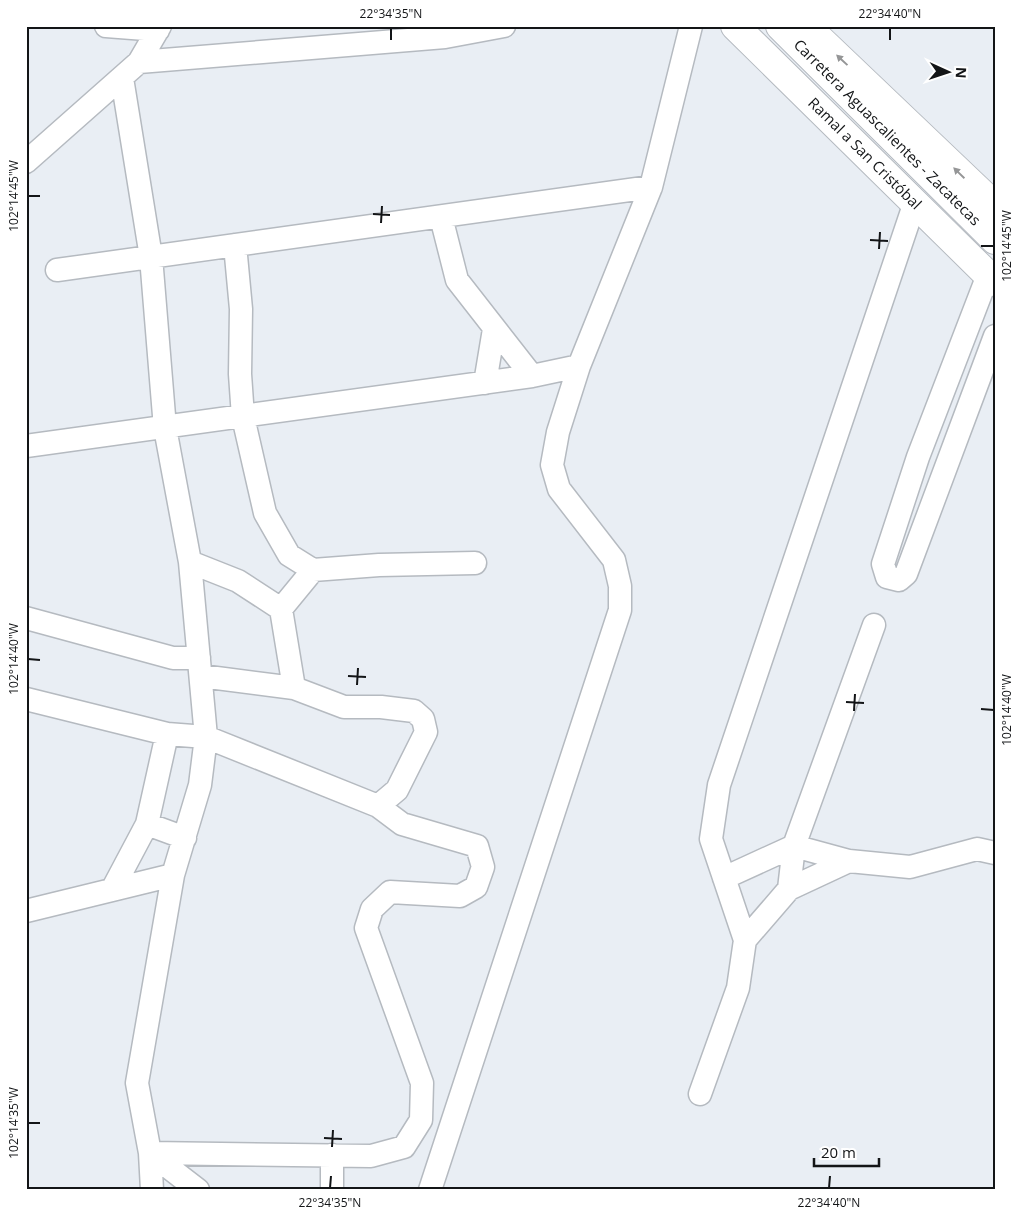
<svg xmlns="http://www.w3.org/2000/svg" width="1021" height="1216" font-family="'Open Sans',sans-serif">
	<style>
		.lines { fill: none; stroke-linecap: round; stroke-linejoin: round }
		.minor-casing { stroke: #b5bac0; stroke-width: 25 }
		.tertiary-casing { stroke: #b5bac0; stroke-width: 30 }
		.primary-casing { stroke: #b5bac0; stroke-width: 30 }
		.minor { stroke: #fff; stroke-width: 22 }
		.tertiary { stroke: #fff; stroke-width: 28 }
		.primary { stroke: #fff; stroke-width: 28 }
		.oneway { fill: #959697 }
		.ticks { fill: none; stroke: #131517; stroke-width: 2 }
		.labels { text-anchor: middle; stroke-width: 4.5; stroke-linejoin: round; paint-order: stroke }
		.street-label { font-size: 15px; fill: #131517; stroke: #fff }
		.neatline { fill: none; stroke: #131517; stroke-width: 2 }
		.ticks-label { font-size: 12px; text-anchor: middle; fill: #131517 }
	</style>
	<rect width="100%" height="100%" fill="#e9eef4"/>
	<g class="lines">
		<g class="minor-casing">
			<path id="minor" d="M 106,26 L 158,30
				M 139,62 L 445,37 L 504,26
				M 26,162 L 139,62 L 160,26
				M 441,217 L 457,280 L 532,376
				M 235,245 L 241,309 L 240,374 L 243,417 L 265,513 L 289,555 L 313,570 L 379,565 L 475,563
				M 57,270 L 651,187
				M 988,275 L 918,457 L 883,564 L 887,577 L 899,580 L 906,574 L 995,336
				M 485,383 L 494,329
				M 26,446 L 532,376 L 579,366
				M 190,562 L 238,581 L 281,609
				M 26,618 L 173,658 L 199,658
				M 201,676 L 294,688 L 281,609 L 313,570
				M 294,688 L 344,707 L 381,707 L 414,711 L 423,719 L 426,732 L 397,790 L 378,806
				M 26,699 L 167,734 L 206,737 L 378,806 L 402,824 L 477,846 L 483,867 L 476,887 L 460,896 L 390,892 L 372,909 L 366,928 L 422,1083 L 421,1120 L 404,1147 L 371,1156 L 150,1153 L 137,1083 L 173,875 L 200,785 L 206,737 L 190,562 L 165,428 L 151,257 L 122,78
				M 147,824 L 185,838
				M 724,878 L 794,846 L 849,861
				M 789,889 L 794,846 L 874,625
				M 112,890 L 147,824 L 167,734
				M 26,911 L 173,875
				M 745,940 L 789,889 L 849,861 L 910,867 L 977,849 L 995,853
				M 700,1094 L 738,988 L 745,940 L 711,839 L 719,785 L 915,202
				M 332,1155 L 332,1190
				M 152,1190 L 150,1153 L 198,1190
				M 430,1190 L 620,610 L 620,586 L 614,560 L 559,489 L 552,465 L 558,432 L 579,366 L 651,187 L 691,26"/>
		</g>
		<g class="tertiary-casing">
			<g id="tertiary">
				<path id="s1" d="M 735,26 L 995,282"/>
			</g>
		</g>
		<g class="primary-casing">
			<g id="primary">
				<path id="s2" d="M 780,26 L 995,240"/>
				<path d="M 806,26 L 995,206"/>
			</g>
		</g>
		<use href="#minor" class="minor"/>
		<use href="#tertiary" class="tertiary"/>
		<use href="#primary" class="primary"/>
	</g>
	<defs><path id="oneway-solid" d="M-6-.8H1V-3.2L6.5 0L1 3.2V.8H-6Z" transform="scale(1.25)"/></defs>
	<g class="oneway">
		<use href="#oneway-solid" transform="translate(842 60) rotate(-137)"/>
		<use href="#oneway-solid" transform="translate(959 173) rotate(-136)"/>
	</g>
	<path class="ticks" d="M 391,40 L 391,28M 890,40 L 890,28M 28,196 L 40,196M 373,214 L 390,215M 381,223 L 382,206M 870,240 L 888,241M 981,246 L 994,246M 879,249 L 880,232M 28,659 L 40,660M 348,676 L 366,677M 357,685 L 358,668M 846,702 L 864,703M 981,709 L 994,710M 854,711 L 855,694M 28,1123 L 40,1123M 324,1138 L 342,1139M 332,1147 L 333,1130M 330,1188 L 331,1176M 829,1188 L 830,1176"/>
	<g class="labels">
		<g class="street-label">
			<text dy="5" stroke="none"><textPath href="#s2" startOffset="151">Carretera Aguascalientes - Zacatecas</textPath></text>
			<text dy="5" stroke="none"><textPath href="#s1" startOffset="182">Ramal a San Cristóbal</textPath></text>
		</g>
	</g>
	<rect width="1021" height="1216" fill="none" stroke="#ffffff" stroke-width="55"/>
	<g transform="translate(948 72) rotate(93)" stroke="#ffffff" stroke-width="4" paint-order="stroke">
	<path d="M0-4L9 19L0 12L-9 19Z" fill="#131517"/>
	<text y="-8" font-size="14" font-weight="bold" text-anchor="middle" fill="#131517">N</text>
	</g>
	<path d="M814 1158v8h65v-8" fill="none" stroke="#131517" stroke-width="2.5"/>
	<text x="821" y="1158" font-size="15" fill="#131517" stroke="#ffffff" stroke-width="4" paint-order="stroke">20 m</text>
	<rect x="28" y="28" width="966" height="1160" class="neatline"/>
	<g class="ticks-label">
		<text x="391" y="18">22°34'35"N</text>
		<text x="890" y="18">22°34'40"N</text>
		<text transform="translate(14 196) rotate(-90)" y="4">102°14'45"W</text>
		<text transform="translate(1007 246) rotate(-90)" y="4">102°14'45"W</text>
		<text transform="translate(14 659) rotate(-90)" y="4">102°14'40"W</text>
		<text transform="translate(1007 710) rotate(-90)" y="4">102°14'40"W</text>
		<text transform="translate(14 1123) rotate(-90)" y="4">102°14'35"W</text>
		<text x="330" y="1207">22°34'35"N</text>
		<text x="829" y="1207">22°34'40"N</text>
	</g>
</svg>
